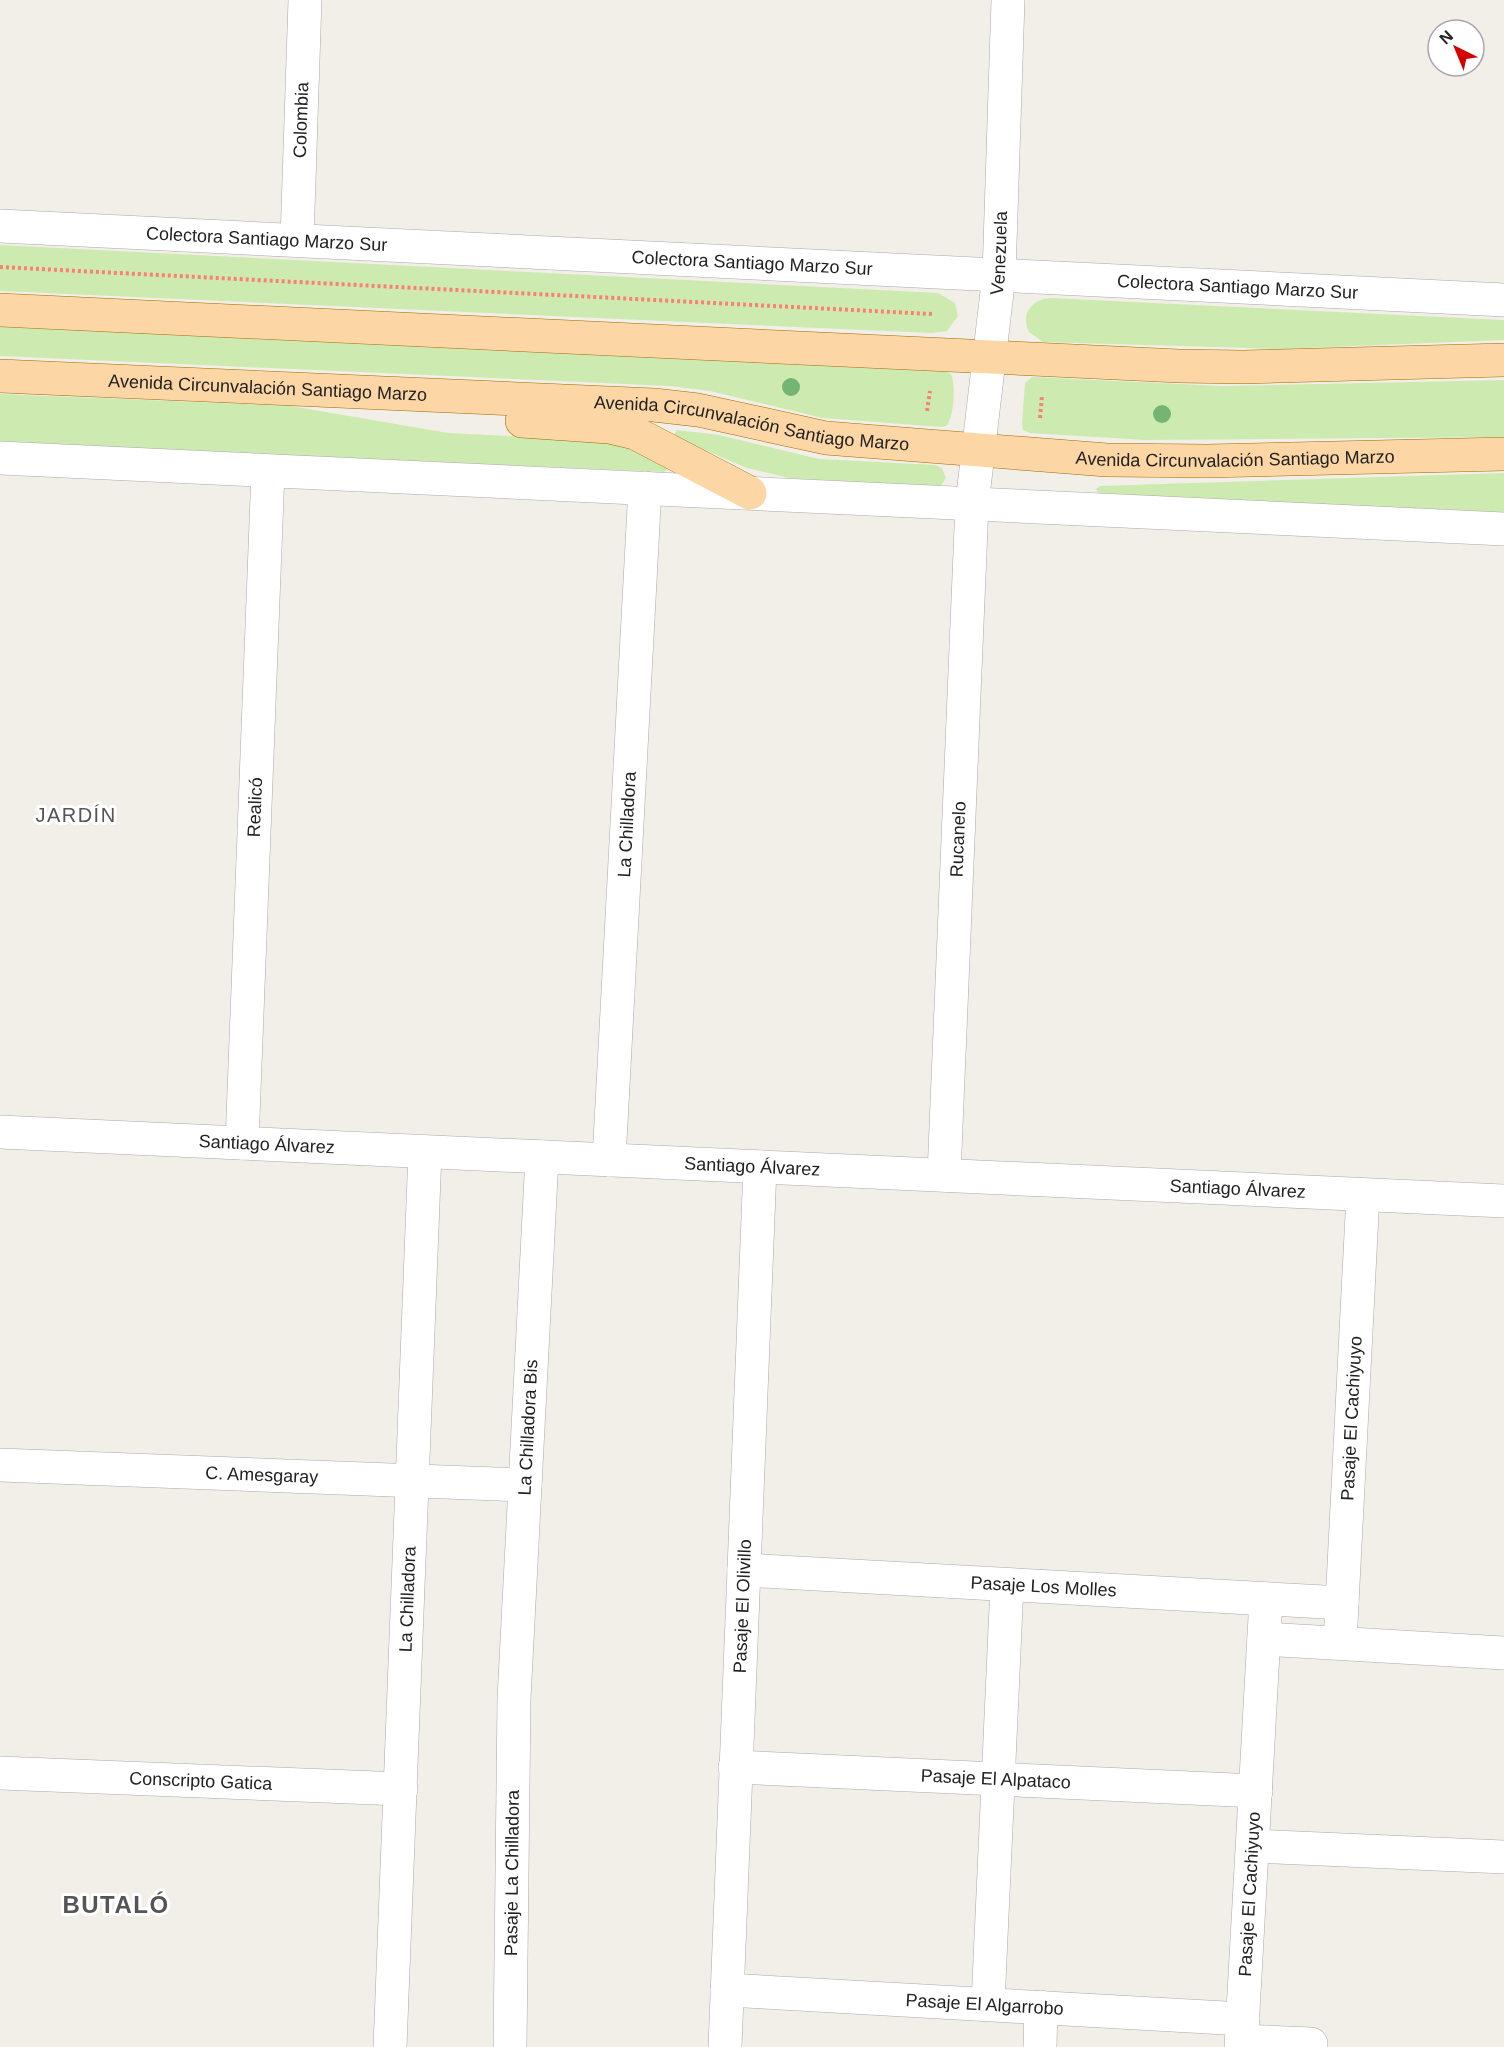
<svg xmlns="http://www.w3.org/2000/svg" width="1504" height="2047" font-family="Helvetica,sans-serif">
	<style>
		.grass { fill: #cdebb0 }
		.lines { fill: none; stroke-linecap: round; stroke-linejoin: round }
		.minor-casing { stroke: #a9a9a9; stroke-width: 34 }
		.major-casing { stroke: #a06b00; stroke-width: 34 }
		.path { stroke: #fa8072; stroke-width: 4; stroke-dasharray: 3 3; stroke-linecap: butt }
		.minor { stroke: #fff; stroke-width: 33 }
		.major { stroke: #fcd6a4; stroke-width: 33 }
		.tree { fill: #74b475 }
		.labels { text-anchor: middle; stroke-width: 6; stroke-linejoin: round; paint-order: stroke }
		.street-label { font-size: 18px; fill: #222; stroke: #fff }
		.neighbourhood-label { font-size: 20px; letter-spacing: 1.5px; fill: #555; stroke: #fff }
		.district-label { font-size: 24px; font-weight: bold; letter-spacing: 1.5px; fill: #555; stroke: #fff }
	</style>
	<rect width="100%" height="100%" fill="#f2efe9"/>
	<path class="grass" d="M 0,245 L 938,293 L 955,303 L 958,316 L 947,331 L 931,333 L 0,291 Z
		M 1051,298 L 1504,320 L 1504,340 L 1281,349 L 1043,342 L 1029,332 C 1020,314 1032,299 1051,298 Z
		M 0,327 L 947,372 L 951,374 C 956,385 954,418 946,426 L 941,427 L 823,418 L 710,391 L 670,386 L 0,356 Z
		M 1032,377 L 1222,386 L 1504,380 L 1504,437 L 1145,440 L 1030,433 L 1023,430 L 1022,423 L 1025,383 Z
		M 0,394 L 291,406 L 448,433 L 607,441 L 615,442 L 668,466 L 668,469 L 664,472 L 0,443 Z
		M 677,430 L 719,435 L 819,459 L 935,465 L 942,468 L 946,478 L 940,487 L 789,478 L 747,468 L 676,438 L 674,435 Z
		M 1504,473 L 1504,513 L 1099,494 L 1096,489 L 1100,486 Z"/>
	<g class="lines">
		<g class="minor-casing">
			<g id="minor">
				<path id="s1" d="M 0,226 L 1504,300"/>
				<path id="s2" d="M 297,240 L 305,0"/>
				<path d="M 0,458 L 1504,529"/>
				<path id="s3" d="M 0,1132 L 1504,1201"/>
				<path id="s4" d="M 242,1143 L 268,471"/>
				<path id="s5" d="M 609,1160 L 645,488"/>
				<path id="s6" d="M 944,1175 L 972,504 L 999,275 L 1008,0"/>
				<path id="s7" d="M 0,1465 L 525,1485"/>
				<path id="s8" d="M 744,1570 L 1342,1603"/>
				<path d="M 1264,1639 L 1504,1653"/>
				<path id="s9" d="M 1340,1643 L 1363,1195"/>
				<path id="s10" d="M 735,1767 L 1256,1791"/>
				<path id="s11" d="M 0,1773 L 401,1789"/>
				<path d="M 1253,1846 L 1504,1857"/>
				<path id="s12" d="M 727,1990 L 1243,2019"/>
				<path d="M 988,2004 L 1007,1585"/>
				<path d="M 1242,2041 L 1311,2044 L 1311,2047"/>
				<path id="s13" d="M 390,2047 L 425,1152"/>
				<path id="s14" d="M 510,2047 L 514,1699 L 542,1157"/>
				<path id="s15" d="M 725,2047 L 760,1167"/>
				<path d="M 1040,2047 L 1041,2007"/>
				<path id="s16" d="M 1241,2047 L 1266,1599"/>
			</g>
		</g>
		<g class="major-casing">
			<g id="major">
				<path d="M 0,310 L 1179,366 L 1243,367 L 1504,360"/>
				<path id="s17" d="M 0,376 L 654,405 L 698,410 L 826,438 L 1107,460 L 1208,461 L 1504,454"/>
				<path d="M 522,421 L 609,427 L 635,433 L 750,493"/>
			</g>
		</g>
		<path class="path" d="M 0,267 L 932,314
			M 927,411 L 930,391
			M 1040,418 L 1042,395"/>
		<use href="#minor" class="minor"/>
		<use href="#major" class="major"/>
	</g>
	<g class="tree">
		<circle cx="791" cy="387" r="9"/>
		<circle cx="1162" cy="414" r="9"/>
	</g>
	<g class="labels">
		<g class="street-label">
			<text dy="6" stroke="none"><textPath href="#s2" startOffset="120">Colombia</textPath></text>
			<text dy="6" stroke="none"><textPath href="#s1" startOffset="267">Colectora Santiago Marzo Sur</textPath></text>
			<text dy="6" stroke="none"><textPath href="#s6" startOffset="924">Venezuela</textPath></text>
			<text dy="6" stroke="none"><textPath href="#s1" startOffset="753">Colectora Santiago Marzo Sur</textPath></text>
			<text dy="6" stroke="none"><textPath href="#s1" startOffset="1239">Colectora Santiago Marzo Sur</textPath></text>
			<text dy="6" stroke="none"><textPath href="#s17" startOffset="268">Avenida Circunvalación Santiago Marzo</textPath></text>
			<text dy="6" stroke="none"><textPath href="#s17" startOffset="754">Avenida Circunvalación Santiago Marzo</textPath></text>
			<text dy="6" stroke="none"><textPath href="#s17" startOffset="1240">Avenida Circunvalación Santiago Marzo</textPath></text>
			<text dy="6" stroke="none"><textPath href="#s4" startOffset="336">Realicó</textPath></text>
			<text dy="6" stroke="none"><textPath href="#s5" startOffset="336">La Chilladora</textPath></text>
			<text dy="6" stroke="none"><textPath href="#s6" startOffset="336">Rucanelo</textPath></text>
			<text dy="6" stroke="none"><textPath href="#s3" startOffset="267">Santiago Álvarez</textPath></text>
			<text dy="6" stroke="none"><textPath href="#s3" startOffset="753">Santiago Álvarez</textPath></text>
			<text dy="6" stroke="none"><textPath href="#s3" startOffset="1239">Santiago Álvarez</textPath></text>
			<text dy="6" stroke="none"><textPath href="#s9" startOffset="225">Pasaje El Cachiyuyo</textPath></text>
			<text dy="6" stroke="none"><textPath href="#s14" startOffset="620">La Chilladora Bis</textPath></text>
			<text dy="6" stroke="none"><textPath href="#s7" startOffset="262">C. Amesgaray</textPath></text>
			<text dy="6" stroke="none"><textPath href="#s8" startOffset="300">Pasaje Los Molles</textPath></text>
			<text dy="6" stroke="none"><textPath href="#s13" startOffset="448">La Chilladora</textPath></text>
			<text dy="6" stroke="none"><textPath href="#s15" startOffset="441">Pasaje El Olivillo</textPath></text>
			<text dy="6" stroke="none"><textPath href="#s10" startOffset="261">Pasaje El Alpataco</textPath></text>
			<text dy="6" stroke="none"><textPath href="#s11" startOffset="201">Conscripto Gatica</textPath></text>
			<text dy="6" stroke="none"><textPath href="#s14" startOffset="174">Pasaje La Chilladora</textPath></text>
			<text dy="6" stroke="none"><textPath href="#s16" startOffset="153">Pasaje El Cachiyuyo</textPath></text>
			<text dy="6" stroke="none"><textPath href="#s12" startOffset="258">Pasaje El Algarrobo</textPath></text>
		</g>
		<g class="neighbourhood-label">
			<text x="76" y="822">JARDÍN</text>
		</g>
		<g class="district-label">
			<text x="116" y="1913">BUTALÓ</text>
		</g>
	</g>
	<g transform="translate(1456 48) rotate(317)"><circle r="28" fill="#ffffff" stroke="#a7a7a7" stroke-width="1.5"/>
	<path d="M0-4.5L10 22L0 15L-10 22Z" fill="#d40000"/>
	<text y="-9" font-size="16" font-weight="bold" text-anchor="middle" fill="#222222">N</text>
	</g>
</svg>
